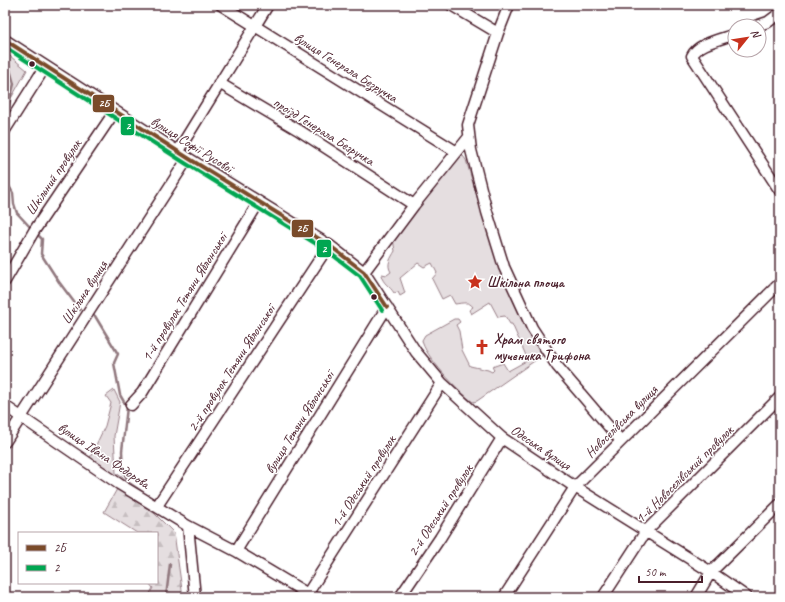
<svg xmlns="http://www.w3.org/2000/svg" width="785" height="602" font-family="Caveat,sans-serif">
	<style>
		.green { fill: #e5dee0; stroke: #987e86 }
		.forest { fill: url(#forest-firs); stroke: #987e86 }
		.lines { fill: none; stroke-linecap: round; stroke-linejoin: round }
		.stream { stroke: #91787e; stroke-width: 2.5 }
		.street-casing { stroke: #4a1f2b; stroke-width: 13 }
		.street { stroke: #fff; stroke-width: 10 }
		.bus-1-casing { stroke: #fff; stroke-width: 7 }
		.bus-2-casing { stroke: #fff; stroke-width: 7 }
		.bus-1 { stroke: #7a4b2a; stroke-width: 4 }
		.bus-2 { stroke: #00a651; stroke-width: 4 }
		.bus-dot { fill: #4a1f2b; stroke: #fff; stroke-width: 1.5 }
		.labels { text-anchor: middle; stroke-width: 3; stroke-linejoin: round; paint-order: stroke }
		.street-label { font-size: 14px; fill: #4a1f2b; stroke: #fff }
		.poi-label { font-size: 14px; font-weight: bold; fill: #4a1f2b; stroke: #fff; text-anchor: start }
		.line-badge { stroke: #fff; stroke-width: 1.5 }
		.badge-label { font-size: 11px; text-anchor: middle; font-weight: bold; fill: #fff }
	</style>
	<defs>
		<pattern id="forest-firs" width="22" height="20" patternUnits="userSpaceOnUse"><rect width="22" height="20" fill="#e5dee0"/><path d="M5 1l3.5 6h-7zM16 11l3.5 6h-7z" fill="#c6bec0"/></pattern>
	</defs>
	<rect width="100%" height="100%" fill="#fff"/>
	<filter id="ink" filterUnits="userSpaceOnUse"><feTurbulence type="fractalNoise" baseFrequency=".025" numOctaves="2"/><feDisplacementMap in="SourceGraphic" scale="8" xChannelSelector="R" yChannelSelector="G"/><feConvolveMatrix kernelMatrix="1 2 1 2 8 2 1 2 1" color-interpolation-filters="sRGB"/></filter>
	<g filter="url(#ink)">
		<path class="green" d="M 5,52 L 27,70 L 5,109 C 5,90 5,71 5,52 Z
			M 459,156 L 463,156 L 466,160 C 486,226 505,297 543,355 L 477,401 L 473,402 C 460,393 423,354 422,340 L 425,335 L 454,319 L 458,319 L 460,322 L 456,325 L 459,331 L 462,350 L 470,366 L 488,370 L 492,372 L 494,370 L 492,367 L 503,363 L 508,371 L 528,360 L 512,324 L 510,324 L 505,316 L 498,317 L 490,302 L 471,314 L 469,310 L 473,307 C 469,301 463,303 455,304 L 450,295 L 442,299 L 432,279 L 437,273 L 432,263 L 424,267 L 418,263 L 400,278 L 405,293 L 400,296 L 398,292 L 394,293 C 390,286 383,284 381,275 L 382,274 L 387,275 L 391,272 C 386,264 391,258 395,251 L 393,239 Z
			M 114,390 L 120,402 L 114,436 L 116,473 L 144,492 L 139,495 L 88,462 L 105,426 L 111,403 L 106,396 Z"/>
		<path class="forest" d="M 117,489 L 154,513 L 174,533 L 183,597 L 148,597 L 153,588 L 149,583 L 157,583 L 157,533 L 137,533 L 104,512 Z"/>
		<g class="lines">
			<path class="stream" d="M 5,120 L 14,84 L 8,62
				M 5,179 L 13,193 L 14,204 L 17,213 L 30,227
				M 37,234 L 42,239 L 41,254 L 59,282 L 80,310
				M 95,316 L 118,354 L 114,363 L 120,395 L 127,407 L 122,451 L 123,471 L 127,479
				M 166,597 L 170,564"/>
			<g class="street-casing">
				<path id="street" d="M 221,5 L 457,152
					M 451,5 L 498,33
					M 509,5 L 498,33 L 468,125 L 471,150 L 487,212 L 504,267 L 532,328 L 557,366 L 621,441
					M 756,26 L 768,22 L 780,13
					M 735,34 C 722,39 698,43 692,56 L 780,191
					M 5,40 L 188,158 L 329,245 L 364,272 L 416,352 L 442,383 L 502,438 L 575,487 L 711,572 L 747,597
					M 219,83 L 300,131 L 414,205
					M 5,130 L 45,67
					M 178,151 L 268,5
					M 364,272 L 414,205 L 469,137
					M 5,281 L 34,231 L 115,111
					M 131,405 L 142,393 L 259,202
					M 5,406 L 119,484 L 188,526 L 236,551 L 313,597
					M 5,442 L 188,158
					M 157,506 L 329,245
					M 188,526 L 195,597
					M 236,551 L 387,307
					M 308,593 L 442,383
					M 400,597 L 440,538 L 502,438
					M 504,597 L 575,487 L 780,283
					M 603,597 L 646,531 L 780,397
					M 696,597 L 711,572 L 780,504"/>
			</g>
			<use href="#street" class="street"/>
			<g class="bus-1-casing">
				<path id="bus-1" d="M 5,40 L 188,158 L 329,245 L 364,272 L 387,307"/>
			</g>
			<g class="bus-2-casing">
				<path id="bus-2" d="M 5,47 L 185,163 L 326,250 L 360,276 L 382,310"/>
			</g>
			<use href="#bus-1" class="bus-1"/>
			<use href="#bus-2" class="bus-2"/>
		</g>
	</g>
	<defs>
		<g id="sight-bare" transform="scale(1.2)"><path d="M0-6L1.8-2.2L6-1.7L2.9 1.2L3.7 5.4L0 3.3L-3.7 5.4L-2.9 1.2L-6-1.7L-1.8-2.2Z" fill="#c8321e" stroke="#fff" stroke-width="2.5" paint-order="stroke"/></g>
		<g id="church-bare" transform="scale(1.2)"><path d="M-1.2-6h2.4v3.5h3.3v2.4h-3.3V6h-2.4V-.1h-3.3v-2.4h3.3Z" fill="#c8321e" stroke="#fff" stroke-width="2.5" paint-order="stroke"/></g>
	</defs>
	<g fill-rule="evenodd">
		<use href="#sight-bare" x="475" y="282"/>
		<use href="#church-bare" x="482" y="347"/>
	</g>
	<g class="bus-dot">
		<circle cx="32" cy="64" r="3.5"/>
		<circle cx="374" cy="297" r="3.5"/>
	</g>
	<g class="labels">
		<g class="street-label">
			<text transform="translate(346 67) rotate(32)" y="5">вулиця Генерала Безручка</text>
			<text transform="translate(324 131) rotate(32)" y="5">проїзд Генерала Безручка</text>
			<text transform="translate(192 144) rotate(32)" y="5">вулиця Софії Русової</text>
			<text transform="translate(53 177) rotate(-56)" y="5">Шкільний провулок</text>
			<text transform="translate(84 292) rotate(-57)" y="5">Шкільна вулиця</text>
			<text transform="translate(184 297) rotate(-58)" y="5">1-й провулок Тетяни Яблонської</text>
			<text transform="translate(231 368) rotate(-57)" y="5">2-й провулок Тетяни Яблонської</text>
			<text transform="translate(621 421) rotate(-45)" y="5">Новоселівська вулиця</text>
			<text transform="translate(299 422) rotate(-58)" y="5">вулиця Тетяни Яблонської</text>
			<text transform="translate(541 447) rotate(34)" y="5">Одеська вулиця</text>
			<text transform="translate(104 455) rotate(34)" y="5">вулиця Івана Федорова</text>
			<text transform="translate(684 474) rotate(-45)" y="5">1-й Новоселівський провулок</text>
			<text transform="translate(363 481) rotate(-57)" y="5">1-й Одеський провулок</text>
			<text transform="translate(440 510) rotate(-57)" y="5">2-й Одеський провулок</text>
		</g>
		<g class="poi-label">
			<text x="487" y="287">Шкільна площа</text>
			<text x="494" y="344">Храм святого<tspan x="494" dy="16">мученика Трифона</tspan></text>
		</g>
	</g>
	<g class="line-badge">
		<rect x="92" y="94" width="23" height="19" rx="4" fill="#7a4b2a"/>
		<rect x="120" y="116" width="15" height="20" rx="4" fill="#00a651"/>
		<rect x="291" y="219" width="23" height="19" rx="4" fill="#7a4b2a"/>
		<rect x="316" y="239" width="16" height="19" rx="4" fill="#00a651"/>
	</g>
	<g class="badge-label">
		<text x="104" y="107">2Б</text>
		<text x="128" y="130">2</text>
		<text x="302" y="232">2Б</text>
		<text x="324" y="253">2</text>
	</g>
	<rect width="785" height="602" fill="none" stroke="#fff" stroke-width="20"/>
	<rect x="10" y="10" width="765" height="582" fill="none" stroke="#4a1f2b" stroke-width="1.5" filter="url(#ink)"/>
	<rect x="18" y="532" width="140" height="52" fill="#ffffff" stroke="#b7a5aa"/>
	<rect x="26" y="545" width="20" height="6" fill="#7a4b2a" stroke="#b7a5aa"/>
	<text x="54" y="552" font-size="12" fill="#4a1f2b">2Б</text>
	<rect x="26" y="565" width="20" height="6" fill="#00a651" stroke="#b7a5aa"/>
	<text x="54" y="572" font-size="12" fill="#4a1f2b">2</text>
	<g transform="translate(747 38) rotate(60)"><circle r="19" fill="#ffffff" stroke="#b7a5aa"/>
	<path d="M0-3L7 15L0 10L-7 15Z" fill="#c8321e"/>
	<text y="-6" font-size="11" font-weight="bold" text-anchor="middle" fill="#4a1f2b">N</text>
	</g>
	<path d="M639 576v6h63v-6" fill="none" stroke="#4a1f2b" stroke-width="2"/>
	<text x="645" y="576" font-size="12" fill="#4a1f2b" stroke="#ffffff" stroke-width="3" paint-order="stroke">50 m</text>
</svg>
